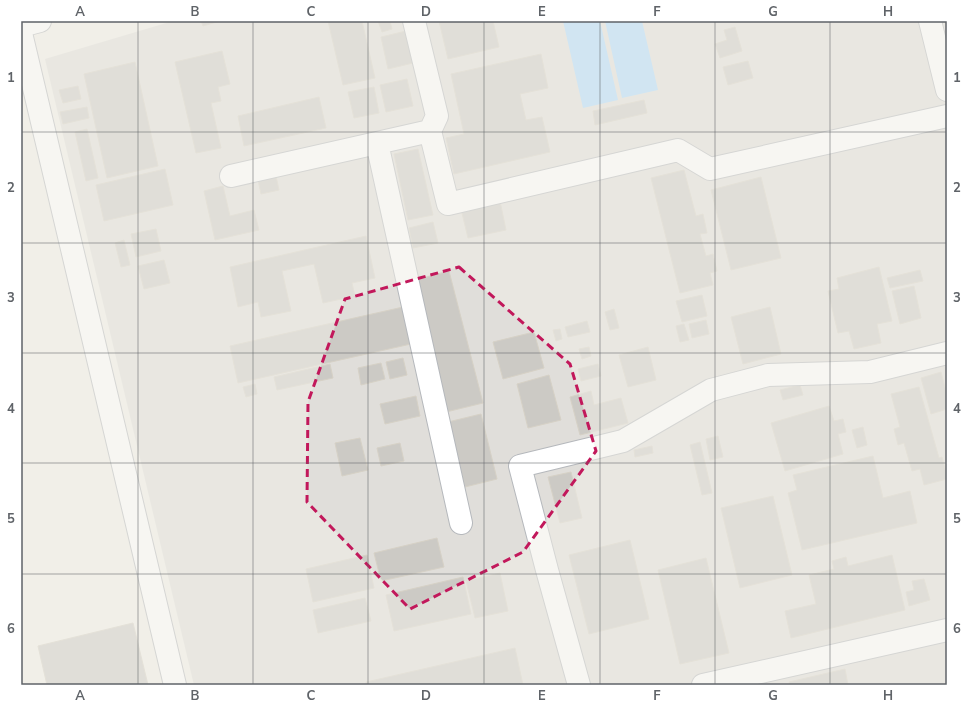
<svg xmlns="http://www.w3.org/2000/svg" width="968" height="706" font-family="'Nunito Sans',sans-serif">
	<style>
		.industrial { fill: #e0deda }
		.water { fill: #aadaff }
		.building { fill: #cccac5; stroke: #d6d1c6 }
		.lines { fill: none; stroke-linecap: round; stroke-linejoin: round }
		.minor-casing { stroke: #b5b8bc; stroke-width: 24 }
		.minor { stroke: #fff; stroke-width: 22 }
		.marked { fill: none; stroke: #c2185b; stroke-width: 3; stroke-dasharray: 8 5; stroke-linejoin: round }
		.grid { fill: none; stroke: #5f6368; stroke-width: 1; stroke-opacity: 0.55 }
		.neatline { fill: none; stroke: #5f6368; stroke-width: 1.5 }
		.grid-label { font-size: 13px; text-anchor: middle; font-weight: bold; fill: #5f6368 }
	</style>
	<rect width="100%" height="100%" fill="#f1efe8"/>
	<path class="industrial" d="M 173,21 L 947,21 L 947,685 L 194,685 L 45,59 Z"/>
	<path class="water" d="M 563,21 L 600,21 L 618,100 L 583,108 Z
		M 605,21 L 642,21 L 658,90 L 622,98 Z"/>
	<path class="building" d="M 201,21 L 220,21 L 203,26 Z
		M 328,21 L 362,21 L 375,78 L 343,85 Z
		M 378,21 L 390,21 L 392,29 L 382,32 Z
		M 439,21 L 493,21 L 499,47 L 448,59 Z
		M 735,27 L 742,51 L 720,58 L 715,44 L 727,40 L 724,30 Z
		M 406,31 L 413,63 L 388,69 L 381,37 Z
		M 222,51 L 230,84 L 218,87 L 221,101 L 211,103 L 221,148 L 196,153 L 175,62 Z
		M 541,54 L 548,88 L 520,94 L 526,120 L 542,117 L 550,152 L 454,174 L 446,138 L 464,134 L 451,74 Z
		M 748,61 L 753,78 L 728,85 L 723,67 Z
		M 135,62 L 158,166 L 107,178 L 84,74 Z
		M 407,79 L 413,106 L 386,112 L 380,85 Z
		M 78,86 L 81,99 L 63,103 L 59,90 Z
		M 374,87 L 379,113 L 354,118 L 348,92 Z
		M 319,97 L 326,128 L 244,146 L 238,116 Z
		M 644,100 L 647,113 L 595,125 L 593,111 Z
		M 87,107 L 89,118 L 63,124 L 60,112 Z
		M 87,129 L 98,178 L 86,181 L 75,132 Z
		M 418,149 L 433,215 L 408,220 L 394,154 Z
		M 165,169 L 173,205 L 104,221 L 96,185 Z
		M 684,170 L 696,216 L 703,214 L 707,233 L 700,234 L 706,256 L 713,254 L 717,271 L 710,273 L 713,285 L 680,293 L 651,178 Z
		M 276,176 L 279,190 L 261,194 L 258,180 Z
		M 761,177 L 781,258 L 731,270 L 711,190 Z
		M 223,186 L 230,216 L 254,210 L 259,230 L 215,240 L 204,191 Z
		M 500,201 L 506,230 L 468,238 L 461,209 Z
		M 433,222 L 438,243 L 413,248 L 409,228 Z
		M 156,229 L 161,251 L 136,257 L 131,234 Z
		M 366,236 L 375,278 L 352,283 L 355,296 L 323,303 L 314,264 L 282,271 L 291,311 L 261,317 L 258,302 L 238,307 L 230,267 Z
		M 124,240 L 130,265 L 121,267 L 115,243 Z
		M 164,260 L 170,283 L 144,289 L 138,266 Z
		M 879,267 L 892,321 L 877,324 L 881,343 L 854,349 L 849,331 L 838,333 L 828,291 L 839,289 L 837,278 Z
		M 920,270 L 923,281 L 890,288 L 887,278 Z
		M 449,271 L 483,403 L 446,412 L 416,280 Z
		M 914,286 L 921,318 L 900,324 L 892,291 Z
		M 702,295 L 707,316 L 682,322 L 676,301 Z
		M 403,307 L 411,344 L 238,383 L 230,346 Z
		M 770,307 L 781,354 L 743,364 L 731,317 Z
		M 614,309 L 619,328 L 610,330 L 605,312 Z
		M 706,320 L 709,334 L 692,338 L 689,324 Z
		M 587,321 L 590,332 L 568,337 L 565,327 Z
		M 684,324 L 689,340 L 680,342 L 676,326 Z
		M 560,329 L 562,339 L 556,341 L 553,330 Z
		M 534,332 L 544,368 L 503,379 L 493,342 Z
		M 589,347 L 591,356 L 582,359 L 579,349 Z
		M 648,347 L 656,380 L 628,387 L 619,355 Z
		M 403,358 L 407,375 L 390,379 L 386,362 Z
		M 381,363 L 385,379 L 361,385 L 358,368 Z
		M 330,364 L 333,378 L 277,390 L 274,377 Z
		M 598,364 L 601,376 L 581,381 L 578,369 Z
		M 941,372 L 947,395 L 947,409 L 931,414 L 921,378 Z
		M 549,375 L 561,420 L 528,428 L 517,384 Z
		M 255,384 L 257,394 L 246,397 L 243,387 Z
		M 800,385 L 803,395 L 783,400 L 780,390 Z
		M 919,387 L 939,458 L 942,457 L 947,476 L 947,479 L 924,485 L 920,469 L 912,471 L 904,443 L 898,445 L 894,429 L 900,427 L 891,394 Z
		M 591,391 L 594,405 L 621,398 L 628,423 L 580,435 L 570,397 Z
		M 416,396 L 420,416 L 385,424 L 380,404 Z
		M 829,406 L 834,421 L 843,419 L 846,432 L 838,434 L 843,454 L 785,471 L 771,423 Z
		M 481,414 L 497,479 L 465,487 L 448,422 Z
		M 863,427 L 867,445 L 857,448 L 852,430 Z
		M 718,436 L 723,457 L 710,460 L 706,439 Z
		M 360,438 L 368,470 L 342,476 L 335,443 Z
		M 700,442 L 712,493 L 702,495 L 690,445 Z
		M 400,443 L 404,461 L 381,466 L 377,448 Z
		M 652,446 L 653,453 L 635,457 L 634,450 Z
		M 873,456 L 883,498 L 910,491 L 917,523 L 802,550 L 788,493 L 797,490 L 793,475 Z
		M 571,472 L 582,518 L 560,523 L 548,477 Z
		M 773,496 L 792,575 L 740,588 L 721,508 Z
		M 437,538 L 444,567 L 381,581 L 374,553 Z
		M 630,540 L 649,619 L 589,634 L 569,555 Z
		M 367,555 L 374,588 L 313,602 L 306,569 Z
		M 892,555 L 905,610 L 791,638 L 785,611 L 816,604 L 809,575 L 834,569 L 832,561 L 846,557 L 848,566 Z
		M 706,558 L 729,653 L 680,664 L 658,570 Z
		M 500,573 L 508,611 L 475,618 L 466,581 Z
		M 463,577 L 471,614 L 394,631 L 386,595 Z
		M 924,579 L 930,600 L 909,606 L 906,592 L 914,590 L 912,581 Z
		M 365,598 L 371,621 L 318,633 L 313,610 Z
		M 133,623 L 148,685 L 47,685 L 38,646 Z
		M 515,648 L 523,685 L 366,685 L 366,682 Z
		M 845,669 L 848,685 L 790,685 L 789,682 Z"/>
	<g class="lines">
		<g class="minor-casing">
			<path id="minor" d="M 414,21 L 437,116 L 430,131
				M 930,21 L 947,90
				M 21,26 L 40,21
				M 21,33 L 175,685
				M 377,143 L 461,523
				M 231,176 L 430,131 L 448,204 L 678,150 L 710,169 L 947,116
				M 579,685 L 547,570 L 520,466 L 623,441 L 711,390 L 768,375 L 870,372 L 947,353
				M 703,685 L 947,630"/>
		</g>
		<use href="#minor" class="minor"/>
	</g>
	<path d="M0 0H968V706H0ZM 459,267 L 570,364 L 596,451 L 523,552 L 410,609 L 307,502 L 308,402 L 345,299 Z" fill="#f1efe8" fill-opacity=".55" fill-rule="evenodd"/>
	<path class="marked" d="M 459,267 L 570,364 L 596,451 L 523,552 L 410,609 L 307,502 L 308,402 L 345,299 Z"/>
	<path class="grid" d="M 138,21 L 138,685M 253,21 L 253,685M 368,21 L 368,685M 484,21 L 484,685M 600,21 L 600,685M 715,21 L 715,685M 830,21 L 830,685M 21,132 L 947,132M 21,243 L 947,243M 21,353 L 947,353M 21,463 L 947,463M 21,574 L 947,574"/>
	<rect width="968" height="706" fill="none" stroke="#ffffff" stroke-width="44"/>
	<rect x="22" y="22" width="924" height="662" class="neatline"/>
	<g class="grid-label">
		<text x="80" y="16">A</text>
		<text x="195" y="16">B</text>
		<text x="311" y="16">C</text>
		<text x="426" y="16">D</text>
		<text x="542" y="16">E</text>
		<text x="657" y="16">F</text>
		<text x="773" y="16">G</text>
		<text x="888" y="16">H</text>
		<text x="11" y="82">1</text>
		<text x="957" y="82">1</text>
		<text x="11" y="192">2</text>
		<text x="957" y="192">2</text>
		<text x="11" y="302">3</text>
		<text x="957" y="302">3</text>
		<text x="11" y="413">4</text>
		<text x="957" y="413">4</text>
		<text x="11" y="523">5</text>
		<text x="957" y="523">5</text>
		<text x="11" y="633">6</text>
		<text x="957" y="633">6</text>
		<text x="80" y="700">A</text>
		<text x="195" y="700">B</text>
		<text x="311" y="700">C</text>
		<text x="426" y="700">D</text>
		<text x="542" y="700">E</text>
		<text x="657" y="700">F</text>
		<text x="773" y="700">G</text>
		<text x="888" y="700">H</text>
	</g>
</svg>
